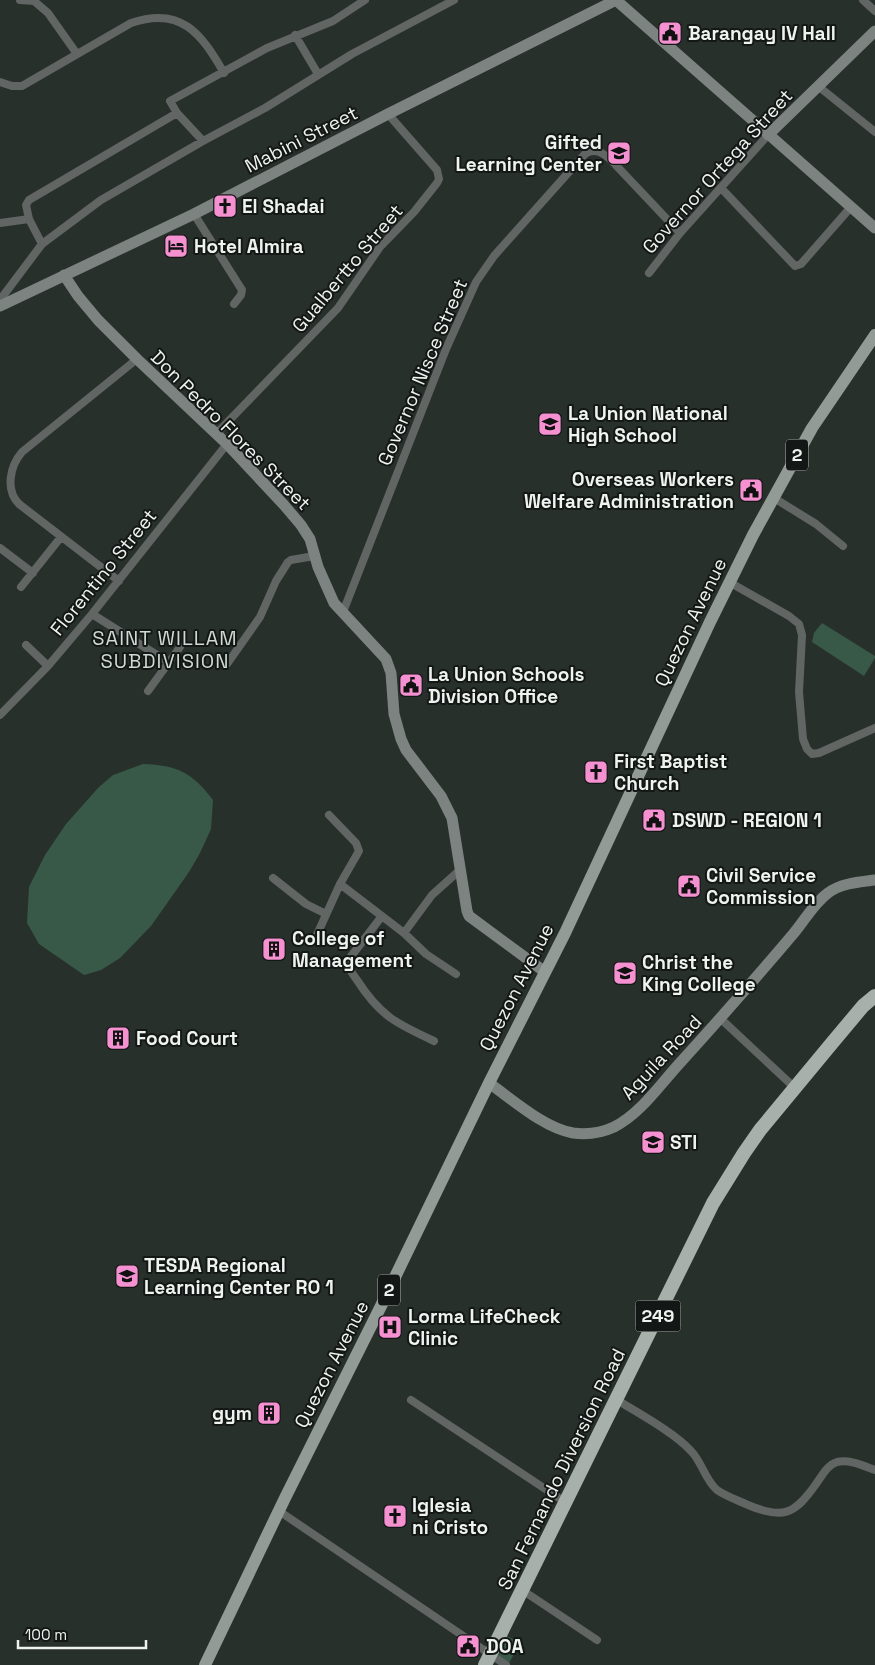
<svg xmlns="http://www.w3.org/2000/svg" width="875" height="1665" font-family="'Space Grotesk',sans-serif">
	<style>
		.green { fill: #385948 }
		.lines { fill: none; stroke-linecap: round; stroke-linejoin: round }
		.street { stroke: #616563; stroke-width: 8 }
		.secondary { stroke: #7d8380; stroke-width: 11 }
		.primary { stroke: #939b97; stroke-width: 12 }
		.highway { stroke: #a7b0ab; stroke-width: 14 }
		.labels { text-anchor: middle; stroke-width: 4; stroke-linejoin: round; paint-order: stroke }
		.shield { fill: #131715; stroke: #acb1ae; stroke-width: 1 }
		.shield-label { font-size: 18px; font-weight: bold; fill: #eef3f0 }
		.poi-label { font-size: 19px; font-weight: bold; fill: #eef3f0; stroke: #131715; text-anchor: start }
		.street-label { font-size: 19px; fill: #eef3f0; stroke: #131715 }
		.neighbourhood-label { font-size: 20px; letter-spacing: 1px; fill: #cfdad4; stroke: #131715 }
	</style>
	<rect width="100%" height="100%" fill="#28302c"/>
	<path class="green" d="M 822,623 L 875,656 L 875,658 L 864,676 L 812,642 L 814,633 Z
		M 143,764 C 177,765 193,773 213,800 L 211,829 L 200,853 L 189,872 L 151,926 L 120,958 L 101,970 L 84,975 L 39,944 L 27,923 L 29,887 L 45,855 L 66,824 L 98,788 L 113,775 Z
		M 507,1636 L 520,1643 L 508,1665 L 494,1660 Z"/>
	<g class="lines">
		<path class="street" d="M 20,0 L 34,1 L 48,13 L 77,54
			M 863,0 L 875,11
			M 295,35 L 318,74
			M 0,82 L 12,86 L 22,86 L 131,23 C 181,6 201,33 224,73
			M 818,86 L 875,132
			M 203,141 L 177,113 L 170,101 L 267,48 L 333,21 L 365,0
			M 721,188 L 795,266 L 801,264 L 851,207
			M 194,214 L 242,290 L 241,295 L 234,304
			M 0,223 L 29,219
			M 42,244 L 29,219 L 26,205 L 29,200 L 177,113
			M 649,273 L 680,233 L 768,135
			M 0,300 L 42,244 L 101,200 L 203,141 L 265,108 L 352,54 L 454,0
			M 216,434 L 338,308 L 380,247 L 414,212 L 437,183 L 439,179 L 437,170 L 388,114
			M 774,498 L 816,524 L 843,546
			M 0,548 L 33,573
			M 119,581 L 19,504 C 5,490 10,466 22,452 L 137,359
			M 729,582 L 789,616 L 799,624 L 802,635 L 799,692 L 803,739 L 807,749 L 812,754 L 819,753 L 875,728
			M 21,587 L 61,537
			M 343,612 L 446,349 L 476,282 L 494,256 L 585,154 C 595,147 603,153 611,160 L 680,233
			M 92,614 L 168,662
			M 26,645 L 48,666
			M 227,664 L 260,617 L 276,581 L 288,562 L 291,560 L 314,556
			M 148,691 L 180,647
			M 0,715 L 48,666 L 92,614 L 227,444
			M 273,878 L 306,904 L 326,914
			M 340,884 L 404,933 L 426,954 L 456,974
			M 382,916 L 349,959 C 347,967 352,973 357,980 C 380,1016 397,1024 434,1041
			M 404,933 L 432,895 L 461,869
			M 315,939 L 340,884 L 359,851 L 356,843 L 329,815
			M 721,1019 L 795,1088
			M 411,1400 L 565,1502
			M 617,1400 C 638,1413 675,1433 691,1451 C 702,1462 705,1480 717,1490 C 727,1497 738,1500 748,1505 C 783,1520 795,1514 816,1484 C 822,1476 827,1465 837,1462 C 850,1459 864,1466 875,1470
			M 279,1511 L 506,1665
			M 522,1590 L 597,1640"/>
		<path class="secondary" d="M 616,0 L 875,228
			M 768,135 L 875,31
			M 64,275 L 78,296 L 98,320 L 137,359 L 227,444 L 284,505 L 301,525 L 310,539 L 318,567 L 334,603 L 386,659 L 391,673 L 394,714 L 401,739 L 406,750 L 441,796 L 452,818 L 467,911 L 469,916 L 545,972
			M 0,306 L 194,214 L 388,114 L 616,0
			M 489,1083 C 513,1100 544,1128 573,1133 C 587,1135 601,1133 614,1127 C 640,1114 659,1086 679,1064 C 718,1021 756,978 794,933 C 805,920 814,903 828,893 C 841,883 860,882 875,880"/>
		<path class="primary" d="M 205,1665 L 285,1498 L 381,1306 L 489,1083 L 565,933 L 710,622 L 753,535 L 812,428 L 875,335"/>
		<path class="highway" d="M 485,1665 L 713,1203 L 744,1153 L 760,1130 L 832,1043 L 863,1006 L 875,996"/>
	</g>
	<defs>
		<g id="civic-square" transform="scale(1.25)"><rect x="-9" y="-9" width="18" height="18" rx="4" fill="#f590d1" stroke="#131715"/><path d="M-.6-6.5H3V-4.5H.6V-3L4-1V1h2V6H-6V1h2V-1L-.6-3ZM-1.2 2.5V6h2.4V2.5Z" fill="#111"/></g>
		<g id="school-square" transform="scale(1.25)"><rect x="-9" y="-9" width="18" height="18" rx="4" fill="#f590d1" stroke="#131715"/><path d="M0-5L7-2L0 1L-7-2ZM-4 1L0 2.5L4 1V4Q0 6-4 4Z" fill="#111"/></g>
		<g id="church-square" transform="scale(1.25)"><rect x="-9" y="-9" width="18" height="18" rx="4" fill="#f590d1" stroke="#131715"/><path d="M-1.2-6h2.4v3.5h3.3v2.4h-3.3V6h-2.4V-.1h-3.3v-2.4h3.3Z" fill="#111"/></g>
		<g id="hotel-square" transform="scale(1.25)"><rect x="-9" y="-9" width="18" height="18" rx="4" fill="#f590d1" stroke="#131715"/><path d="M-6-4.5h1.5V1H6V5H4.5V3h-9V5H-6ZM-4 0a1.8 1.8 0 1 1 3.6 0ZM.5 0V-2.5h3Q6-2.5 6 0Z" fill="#111"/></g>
		<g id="building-square" transform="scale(1.25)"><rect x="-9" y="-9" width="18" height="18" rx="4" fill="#f590d1" stroke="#131715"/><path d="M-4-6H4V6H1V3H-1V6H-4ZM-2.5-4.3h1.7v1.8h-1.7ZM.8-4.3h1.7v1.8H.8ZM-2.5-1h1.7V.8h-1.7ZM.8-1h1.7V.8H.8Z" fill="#111"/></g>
		<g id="university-square" transform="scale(1.25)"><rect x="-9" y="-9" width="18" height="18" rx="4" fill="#f590d1" stroke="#131715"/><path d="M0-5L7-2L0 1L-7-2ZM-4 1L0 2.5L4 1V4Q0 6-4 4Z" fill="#111"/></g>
		<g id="hospital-square" transform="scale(1.25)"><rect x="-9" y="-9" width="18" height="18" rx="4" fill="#f590d1" stroke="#131715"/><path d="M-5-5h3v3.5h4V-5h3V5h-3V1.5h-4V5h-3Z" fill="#111"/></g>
	</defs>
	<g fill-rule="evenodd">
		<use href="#civic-square" x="670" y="33"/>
		<use href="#school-square" x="619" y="153"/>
		<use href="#church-square" x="225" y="206"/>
		<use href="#hotel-square" x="176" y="246"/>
		<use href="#school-square" x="550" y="424"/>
		<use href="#civic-square" x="751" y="490"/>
		<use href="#civic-square" x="411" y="685"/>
		<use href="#church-square" x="596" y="772"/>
		<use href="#civic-square" x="654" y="820"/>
		<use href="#civic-square" x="689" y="886"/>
		<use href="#building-square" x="274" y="949"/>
		<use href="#university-square" x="625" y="973"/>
		<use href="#building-square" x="118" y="1038"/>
		<use href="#school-square" x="653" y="1142"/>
		<use href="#school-square" x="127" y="1276"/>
		<use href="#hospital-square" x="390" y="1327"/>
		<use href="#building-square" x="269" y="1413"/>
		<use href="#church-square" x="395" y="1516"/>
		<use href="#civic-square" x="468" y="1646"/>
	</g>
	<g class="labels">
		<g class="shield">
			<rect x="786" y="439.5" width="22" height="31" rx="4"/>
			<rect x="378" y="1274.5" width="22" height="31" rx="4"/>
			<rect x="635.5" y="1300.5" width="45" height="31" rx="4"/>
		</g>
		<g class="shield-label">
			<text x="797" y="461">2</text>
			<text x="389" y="1296">2</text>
			<text x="658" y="1322">249</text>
		</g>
		<g class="poi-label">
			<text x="688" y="40">Barangay IV Hall</text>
			<text x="602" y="149" text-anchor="end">Gifted<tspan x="602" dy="22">Learning Center</tspan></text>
			<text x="242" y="213">El Shadai</text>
			<text x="194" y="253">Hotel Almira</text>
			<text x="568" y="420">La Union National<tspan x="568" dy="22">High School</tspan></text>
			<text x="734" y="486" text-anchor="end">Overseas Workers<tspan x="734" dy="22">Welfare Administration</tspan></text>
			<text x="428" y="681">La Union Schools<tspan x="428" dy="22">Division Office</tspan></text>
			<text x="614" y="768">First Baptist<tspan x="614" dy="22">Church</tspan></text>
			<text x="672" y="827">DSWD - REGION 1</text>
			<text x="706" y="882">Civil Service<tspan x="706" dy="22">Commission</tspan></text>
			<text x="292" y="945">College of<tspan x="292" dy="22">Management</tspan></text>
			<text x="642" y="969">Christ the<tspan x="642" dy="22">King College</tspan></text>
			<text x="136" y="1045">Food Court</text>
			<text x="670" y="1149">STI</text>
			<text x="144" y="1272">TESDA Regional<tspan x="144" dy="22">Learning Center RO 1</tspan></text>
			<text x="408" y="1323">Lorma LifeCheck<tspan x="408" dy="22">Clinic</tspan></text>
			<text x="252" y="1420" text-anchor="end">gym</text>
			<text x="412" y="1512">Iglesia<tspan x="412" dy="22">ni Cristo</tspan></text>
			<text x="486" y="1653">DOA</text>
		</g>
		<g class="street-label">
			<text transform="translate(301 139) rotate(-27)" y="7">Mabini Street</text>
			<text transform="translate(717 171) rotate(-48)" y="7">Governor Ortega Street</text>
			<text transform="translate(347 268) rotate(-50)" y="7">Gualbertto Street</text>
			<text transform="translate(422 372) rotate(-67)" y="7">Governor Nisce Street</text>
			<text transform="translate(231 430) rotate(45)" y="7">Don Pedro Flores Street</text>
			<text transform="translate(103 572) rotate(-51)" y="7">Florentino Street</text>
			<text transform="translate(690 622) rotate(-64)" y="7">Quezon Avenue</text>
			<text transform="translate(516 987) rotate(-63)" y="7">Quezon Avenue</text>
			<text transform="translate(661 1057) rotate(-47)" y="7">Aguila Road</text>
			<text transform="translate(331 1364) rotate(-63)" y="7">Quezon Avenue</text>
			<text transform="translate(561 1469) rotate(-64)" y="7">San Fernando Diversion Road</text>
		</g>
		<g class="neighbourhood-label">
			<text x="165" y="645">SAINT WILLAM<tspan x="165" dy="23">SUBDIVISION</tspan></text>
		</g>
	</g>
	<path d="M18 1640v8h128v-8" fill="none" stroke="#eef3f0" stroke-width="2.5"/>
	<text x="25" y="1640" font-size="15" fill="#eef3f0" stroke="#131715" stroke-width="4" paint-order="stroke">100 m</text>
</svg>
